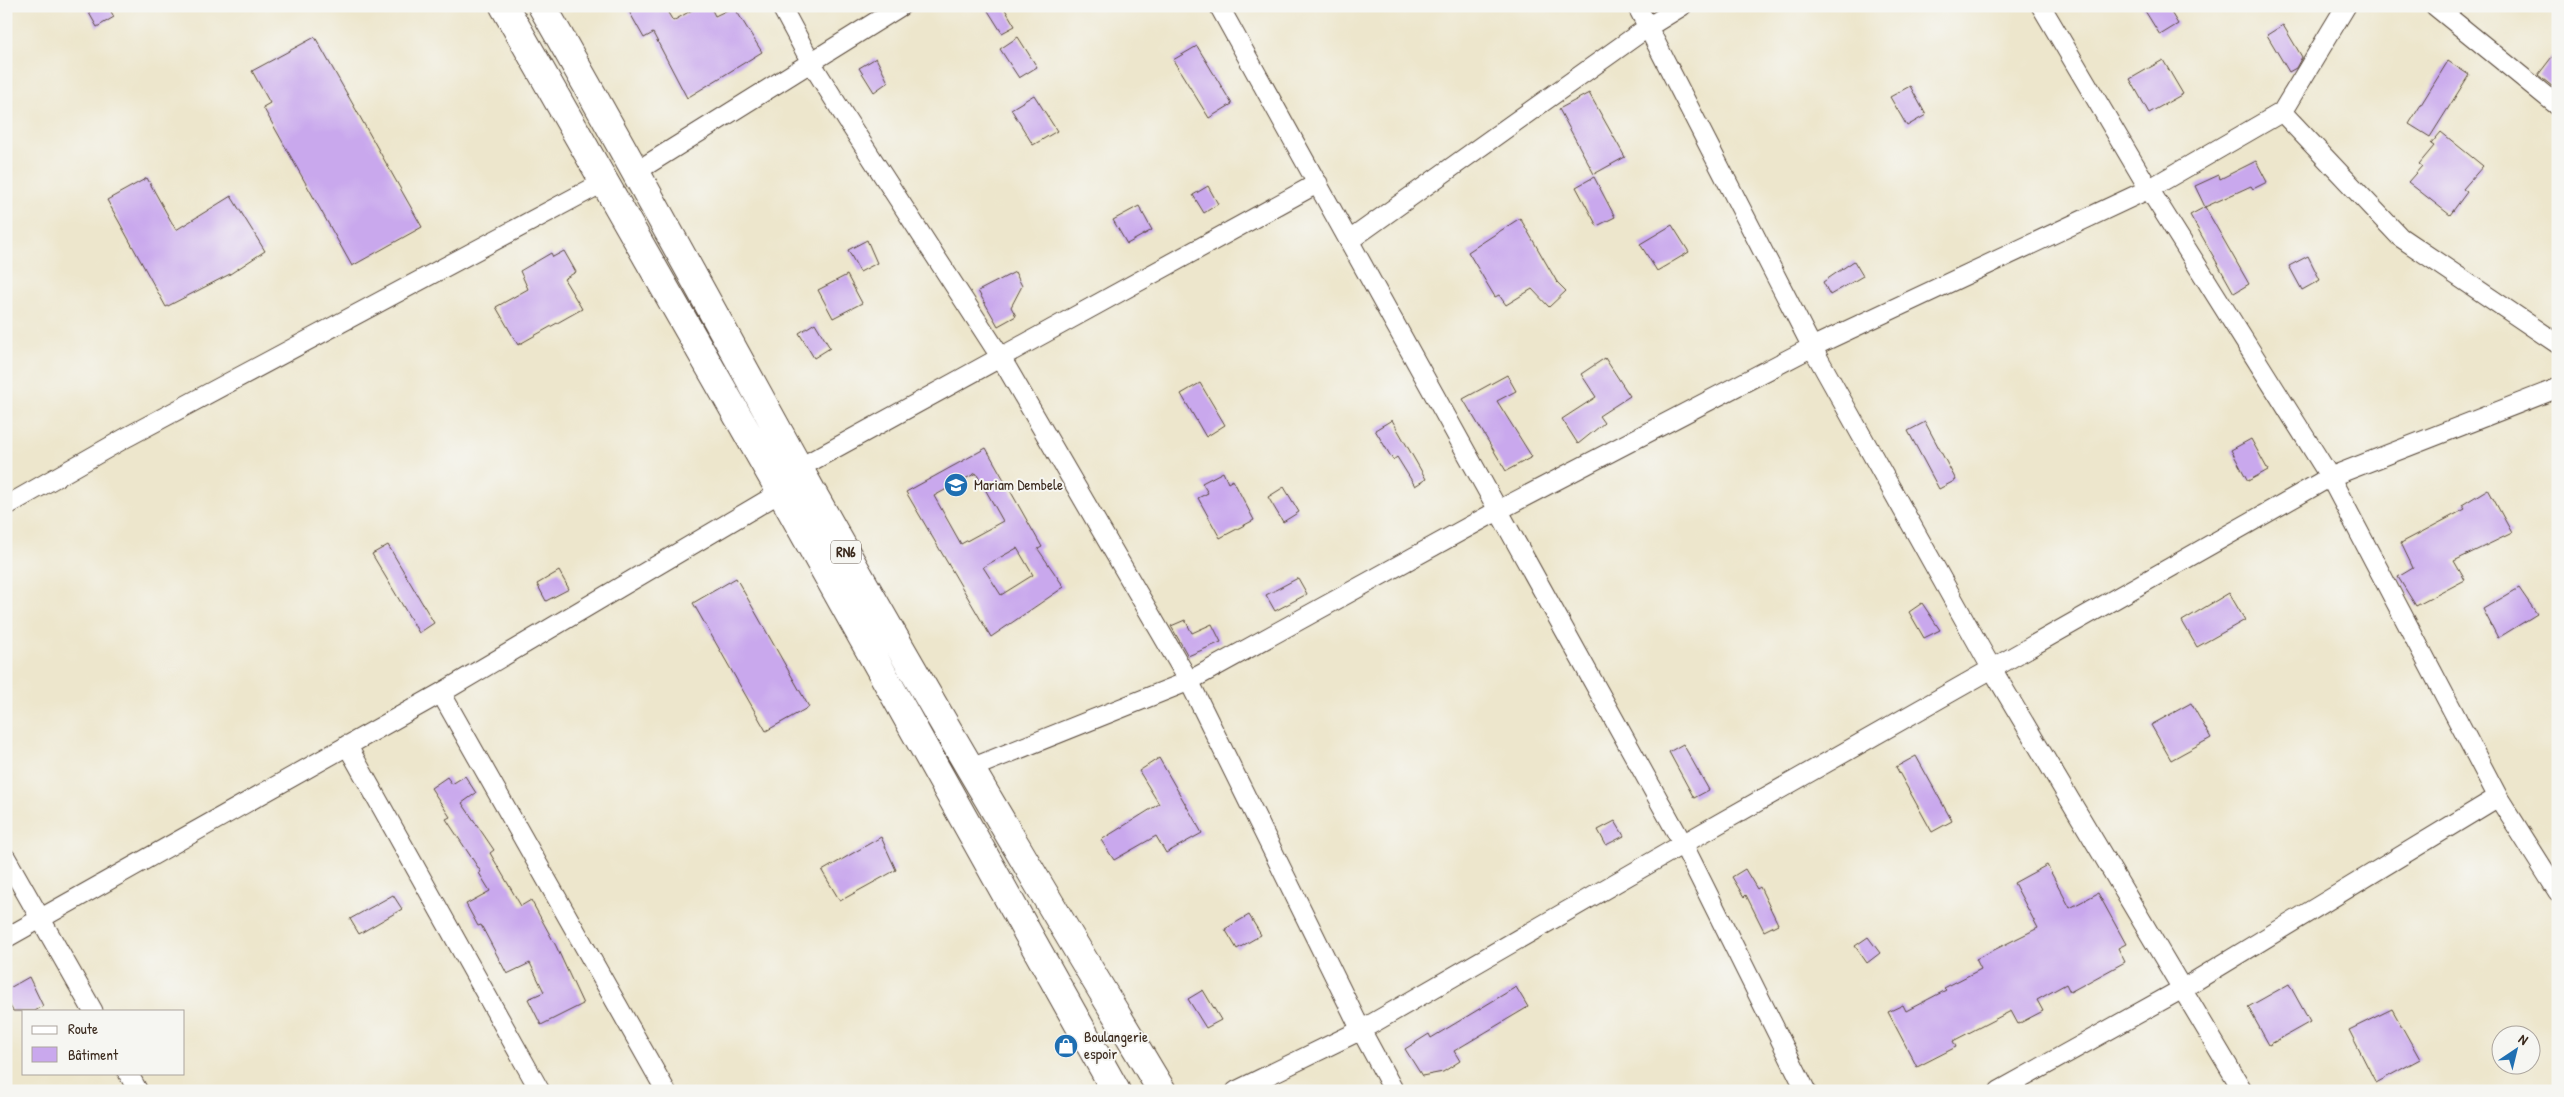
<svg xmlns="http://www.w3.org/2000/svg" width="2564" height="1097" font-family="'Patrick Hand',sans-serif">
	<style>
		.building { fill: #c9a8ed; fill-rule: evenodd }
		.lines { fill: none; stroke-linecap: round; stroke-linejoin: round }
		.minor-casing { stroke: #564638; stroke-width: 21 }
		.trunk-casing { stroke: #564638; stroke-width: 30 }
		.minor { stroke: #fff; stroke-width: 19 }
		.trunk { stroke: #fff; stroke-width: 28 }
		.labels { text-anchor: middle; stroke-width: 4; stroke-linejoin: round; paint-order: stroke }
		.shield { fill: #f6f6f2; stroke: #73675e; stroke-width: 1 }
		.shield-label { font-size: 14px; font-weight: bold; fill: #3b2a1e }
		.poi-label { font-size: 15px; fill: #3b2a1e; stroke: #f6f6f2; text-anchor: start }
	</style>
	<rect width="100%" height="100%" fill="#f6f6f2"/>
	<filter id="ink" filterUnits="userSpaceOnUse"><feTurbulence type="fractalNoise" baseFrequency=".02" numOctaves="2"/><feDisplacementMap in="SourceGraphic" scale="10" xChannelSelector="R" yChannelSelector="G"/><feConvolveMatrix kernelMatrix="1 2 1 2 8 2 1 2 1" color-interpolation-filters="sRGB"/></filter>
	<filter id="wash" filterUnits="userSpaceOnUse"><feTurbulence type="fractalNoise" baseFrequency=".0096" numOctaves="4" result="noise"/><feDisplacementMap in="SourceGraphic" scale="20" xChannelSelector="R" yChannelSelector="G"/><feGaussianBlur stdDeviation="1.12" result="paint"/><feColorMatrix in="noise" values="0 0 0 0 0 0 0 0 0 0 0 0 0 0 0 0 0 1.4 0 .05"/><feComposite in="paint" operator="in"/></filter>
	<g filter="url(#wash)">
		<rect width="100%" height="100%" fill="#ede6cc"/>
		<g id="blocks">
			<path class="building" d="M 85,6 L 108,6 L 114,17 L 97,27 Z
				M 626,6 L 664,6 L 673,21 L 699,6 L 710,6 L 715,16 L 734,7 L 762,52 L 687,98 L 653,33 L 644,38 Z
				M 985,6 L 1003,6 L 1015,26 L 1002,33 Z
				M 2142,6 L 2167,6 L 2178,24 L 2160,35 Z
				M 2283,25 L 2302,57 L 2296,68 L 2289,72 L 2267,35 Z
				M 315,37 L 422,227 L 352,266 L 263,107 L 270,103 L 252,71 Z
				M 1018,37 L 1037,67 L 1019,78 L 1000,49 Z
				M 1197,46 L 1232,104 L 1209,118 L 1173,60 Z
				M 2558,49 L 2558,91 L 2538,75 Z
				M 876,58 L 888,82 L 874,92 L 859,68 Z
				M 2163,60 L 2183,94 L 2149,113 L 2130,79 Z
				M 2448,61 L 2469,75 L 2430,137 L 2409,124 Z
				M 1910,86 L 1926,115 L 1907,126 L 1890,97 Z
				M 1589,93 L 1625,157 L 1594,174 L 1559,109 Z
				M 1034,95 L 1057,131 L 1033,145 L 1011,109 Z
				M 2441,132 L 2483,166 L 2463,189 L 2467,192 L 2450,215 L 2408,182 L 2422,166 L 2419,164 L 2434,146 L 2431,144 Z
				M 2256,161 L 2267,182 L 2253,189 L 2251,186 L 2205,207 L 2195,186 L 2219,175 L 2220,179 Z
				M 1594,177 L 1615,217 L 1597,226 L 1576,187 Z
				M 147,178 L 176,230 L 231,196 L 265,251 L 230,274 L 166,307 L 107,200 Z
				M 1208,186 L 1218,204 L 1204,213 L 1193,195 Z
				M 1139,206 L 1152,230 L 1127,244 L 1113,220 Z
				M 2205,207 L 2249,284 L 2234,293 L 2190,215 Z
				M 1520,218 L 1557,282 L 1566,291 L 1549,307 L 1532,289 L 1506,305 L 1499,295 L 1495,297 L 1468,252 Z
				M 1672,225 L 1689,252 L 1657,271 L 1640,244 Z
				M 867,240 L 877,263 L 860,272 L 848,250 Z
				M 564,251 L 576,272 L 564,279 L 582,309 L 518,345 L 496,307 L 528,289 L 520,271 L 551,253 L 553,257 Z
				M 2308,256 L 2320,280 L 2302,290 L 2289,266 Z
				M 1854,261 L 1863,276 L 1830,295 L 1823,282 Z
				M 1015,272 L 1022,286 L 1011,307 L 1016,316 L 998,326 L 978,291 Z
				M 847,275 L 862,303 L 833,318 L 818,290 Z
				M 815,323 L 830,348 L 814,358 L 799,333 Z
				M 1605,358 L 1630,396 L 1599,416 L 1604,423 L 1578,444 L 1562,419 L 1596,397 L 1581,374 Z
				M 1507,375 L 1516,391 L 1497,401 L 1532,457 L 1506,471 L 1463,399 Z
				M 1200,383 L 1225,425 L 1206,437 L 1181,394 Z
				M 1392,420 L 1426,479 L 1415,486 L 1397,457 L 1393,460 L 1375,430 Z
				M 1925,422 L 1956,480 L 1939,489 L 1908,431 Z
				M 2251,439 L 2268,470 L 2248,481 L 2231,450 Z
				M 986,448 L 1042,547 L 1038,549 L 1064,587 L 991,637 L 906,492 ZM 976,473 L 1003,521 L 961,544 L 934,496 ZM 1017,548 L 1033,575 L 1001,595 L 983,567 Z
				M 1223,472 L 1228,483 L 1233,480 L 1254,520 L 1220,538 L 1198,498 L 1208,493 L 1202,483 Z
				M 1284,487 L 1299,512 L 1283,522 L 1268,497 Z
				M 2488,489 L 2512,533 L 2454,561 L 2465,580 L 2416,606 L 2398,577 L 2413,568 L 2401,543 L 2465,509 L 2462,505 Z
				M 388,545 L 434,623 L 419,633 L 372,554 Z
				M 559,571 L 569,589 L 546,601 L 537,584 Z
				M 736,578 L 809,707 L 766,731 L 693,603 Z
				M 1298,578 L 1307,594 L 1275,611 L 1266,595 Z
				M 2519,588 L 2537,614 L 2498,638 L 2483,609 Z
				M 2229,593 L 2245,620 L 2197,647 L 2182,621 Z
				M 1922,603 L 1940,630 L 1924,638 L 1909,612 Z
				M 1185,620 L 1192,633 L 1212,624 L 1221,642 L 1188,656 L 1171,626 Z
				M 2191,703 L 2211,738 L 2171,760 L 2151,725 Z
				M 1683,744 L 1709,790 L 1694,798 L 1669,752 Z
				M 1916,756 L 1952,821 L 1932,832 L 1896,767 Z
				M 1159,758 L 1202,833 L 1166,853 L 1156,836 L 1114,860 L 1101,840 L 1159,804 L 1139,771 Z
				M 465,776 L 476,793 L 462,803 L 494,850 L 490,853 L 521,906 L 531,900 L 556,946 L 583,1004 L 541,1025 L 528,999 L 544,992 L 530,963 L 507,974 L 481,925 L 478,926 L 466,904 L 490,891 L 479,873 L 481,872 L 446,819 L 450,817 L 431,788 L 447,777 L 452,784 Z
				M 1615,821 L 1624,836 L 1606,845 L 1598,830 Z
				M 881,837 L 896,870 L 840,901 L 822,871 Z
				M 2047,865 L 2070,908 L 2098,893 L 2126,944 L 2118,948 L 2125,962 L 2070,992 L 2066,984 L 2037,1000 L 2043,1011 L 2018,1024 L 2011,1011 L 1953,1041 L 1956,1047 L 1917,1067 L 1888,1012 L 1903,1005 L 1906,1011 L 1946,990 L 1944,988 L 1981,969 L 1976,959 L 2038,928 L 2014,883 Z
				M 1745,869 L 1757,889 L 1760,887 L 1778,924 L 1764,931 L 1746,895 L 1744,897 L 1732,877 Z
				M 393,895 L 402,909 L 359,934 L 350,919 Z
				M 1249,915 L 1261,935 L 1237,949 L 1225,929 Z
				M 1868,937 L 1880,953 L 1867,963 L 1855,946 Z
				M 29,977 L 43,1006 L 35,1011 L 13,1011 L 6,999 L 6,990 Z
				M 2289,984 L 2310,1022 L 2269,1045 L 2248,1007 Z
				M 1516,987 L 1528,1007 L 1454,1051 L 1460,1061 L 1443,1072 L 1422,1076 L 1405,1049 L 1429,1034 L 1431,1038 Z
				M 1203,990 L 1221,1020 L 1206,1028 L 1188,999 Z
				M 2392,1009 L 2420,1059 L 2376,1083 L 2349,1030 Z"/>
		</g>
	</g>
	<g filter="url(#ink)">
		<use href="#blocks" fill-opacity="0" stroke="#564638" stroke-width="1"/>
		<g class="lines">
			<g class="minor-casing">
				<path id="minor" d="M 781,6 L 812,64 L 847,120 L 1000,356 L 1189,681 L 1361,1030 L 1394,1091
					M 1219,6 L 1683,844 L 1806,1091
					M 1637,6 L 1812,347 L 1992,669 L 2243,1091
					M 2041,6 L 2149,189 L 2330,477 L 2498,797 L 2558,892
					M 2435,6 L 2558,106
					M 2282,112 L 2400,237 L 2558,344
					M 637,171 L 901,6
					M 1350,240 L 1648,27 L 1682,6
					M 6,506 L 127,437 L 604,182
					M 441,693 L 666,1091
					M 347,745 L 540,1091
					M 969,769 L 1189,681 L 1499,510 L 1812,347 L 2149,189 L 2282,112 L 2346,6
					M 6,858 L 93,1011
					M 6,938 L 441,693 L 781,492 L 799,468 L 1318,183
					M 128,1073 L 138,1091
					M 1236,1091 L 1361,1030 L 1683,844 L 2330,477 L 2558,388
					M 1999,1091 L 2182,989 L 2498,797"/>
			</g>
			<g class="trunk-casing">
				<path id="trunk" d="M 504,6 L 781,492 L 1116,1091
					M 542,6 C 630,159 713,313 798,467 C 915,678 1038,884 1162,1091"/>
			</g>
			<use href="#minor" class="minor"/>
			<use href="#trunk" class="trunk"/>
		</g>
	</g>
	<defs>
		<g id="school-disc" transform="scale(1.25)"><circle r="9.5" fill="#1f6fb2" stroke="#f6f6f2"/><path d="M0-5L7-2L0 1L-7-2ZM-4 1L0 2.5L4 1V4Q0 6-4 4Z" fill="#fff"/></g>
		<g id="shop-disc" transform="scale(1.25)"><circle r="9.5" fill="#1f6fb2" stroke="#f6f6f2"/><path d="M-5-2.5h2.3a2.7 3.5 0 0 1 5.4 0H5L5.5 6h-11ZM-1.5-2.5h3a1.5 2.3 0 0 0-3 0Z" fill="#fff"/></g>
	</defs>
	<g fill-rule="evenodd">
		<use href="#school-disc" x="956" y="485"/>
		<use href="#shop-disc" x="1066" y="1046"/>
	</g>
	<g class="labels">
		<rect class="shield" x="831" y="540.5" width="30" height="23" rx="4"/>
		<g class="shield-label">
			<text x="846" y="557">RN6</text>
		</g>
		<g class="poi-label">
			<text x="974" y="490">Mariam Dembele</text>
			<text x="1084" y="1042">Boulangerie<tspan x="1084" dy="17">espoir</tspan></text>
		</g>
	</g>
	<rect width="2564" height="1097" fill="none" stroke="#f6f6f2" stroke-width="25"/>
	<rect x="22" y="1010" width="162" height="65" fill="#f6f6f2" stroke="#aba49d"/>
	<rect x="32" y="1026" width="25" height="8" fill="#ffffff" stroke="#aba49d"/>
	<text x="68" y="1034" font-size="15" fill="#3b2a1e">Route</text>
	<rect x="32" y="1047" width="25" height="15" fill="#c9a8ed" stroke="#aba49d"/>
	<text x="68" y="1060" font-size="15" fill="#3b2a1e">Bâtiment</text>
	<g transform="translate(2516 1050) rotate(35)"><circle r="24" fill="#f6f6f2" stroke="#aba49d"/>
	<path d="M0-4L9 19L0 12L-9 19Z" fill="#1f6fb2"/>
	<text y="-8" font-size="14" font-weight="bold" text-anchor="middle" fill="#3b2a1e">N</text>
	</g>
</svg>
